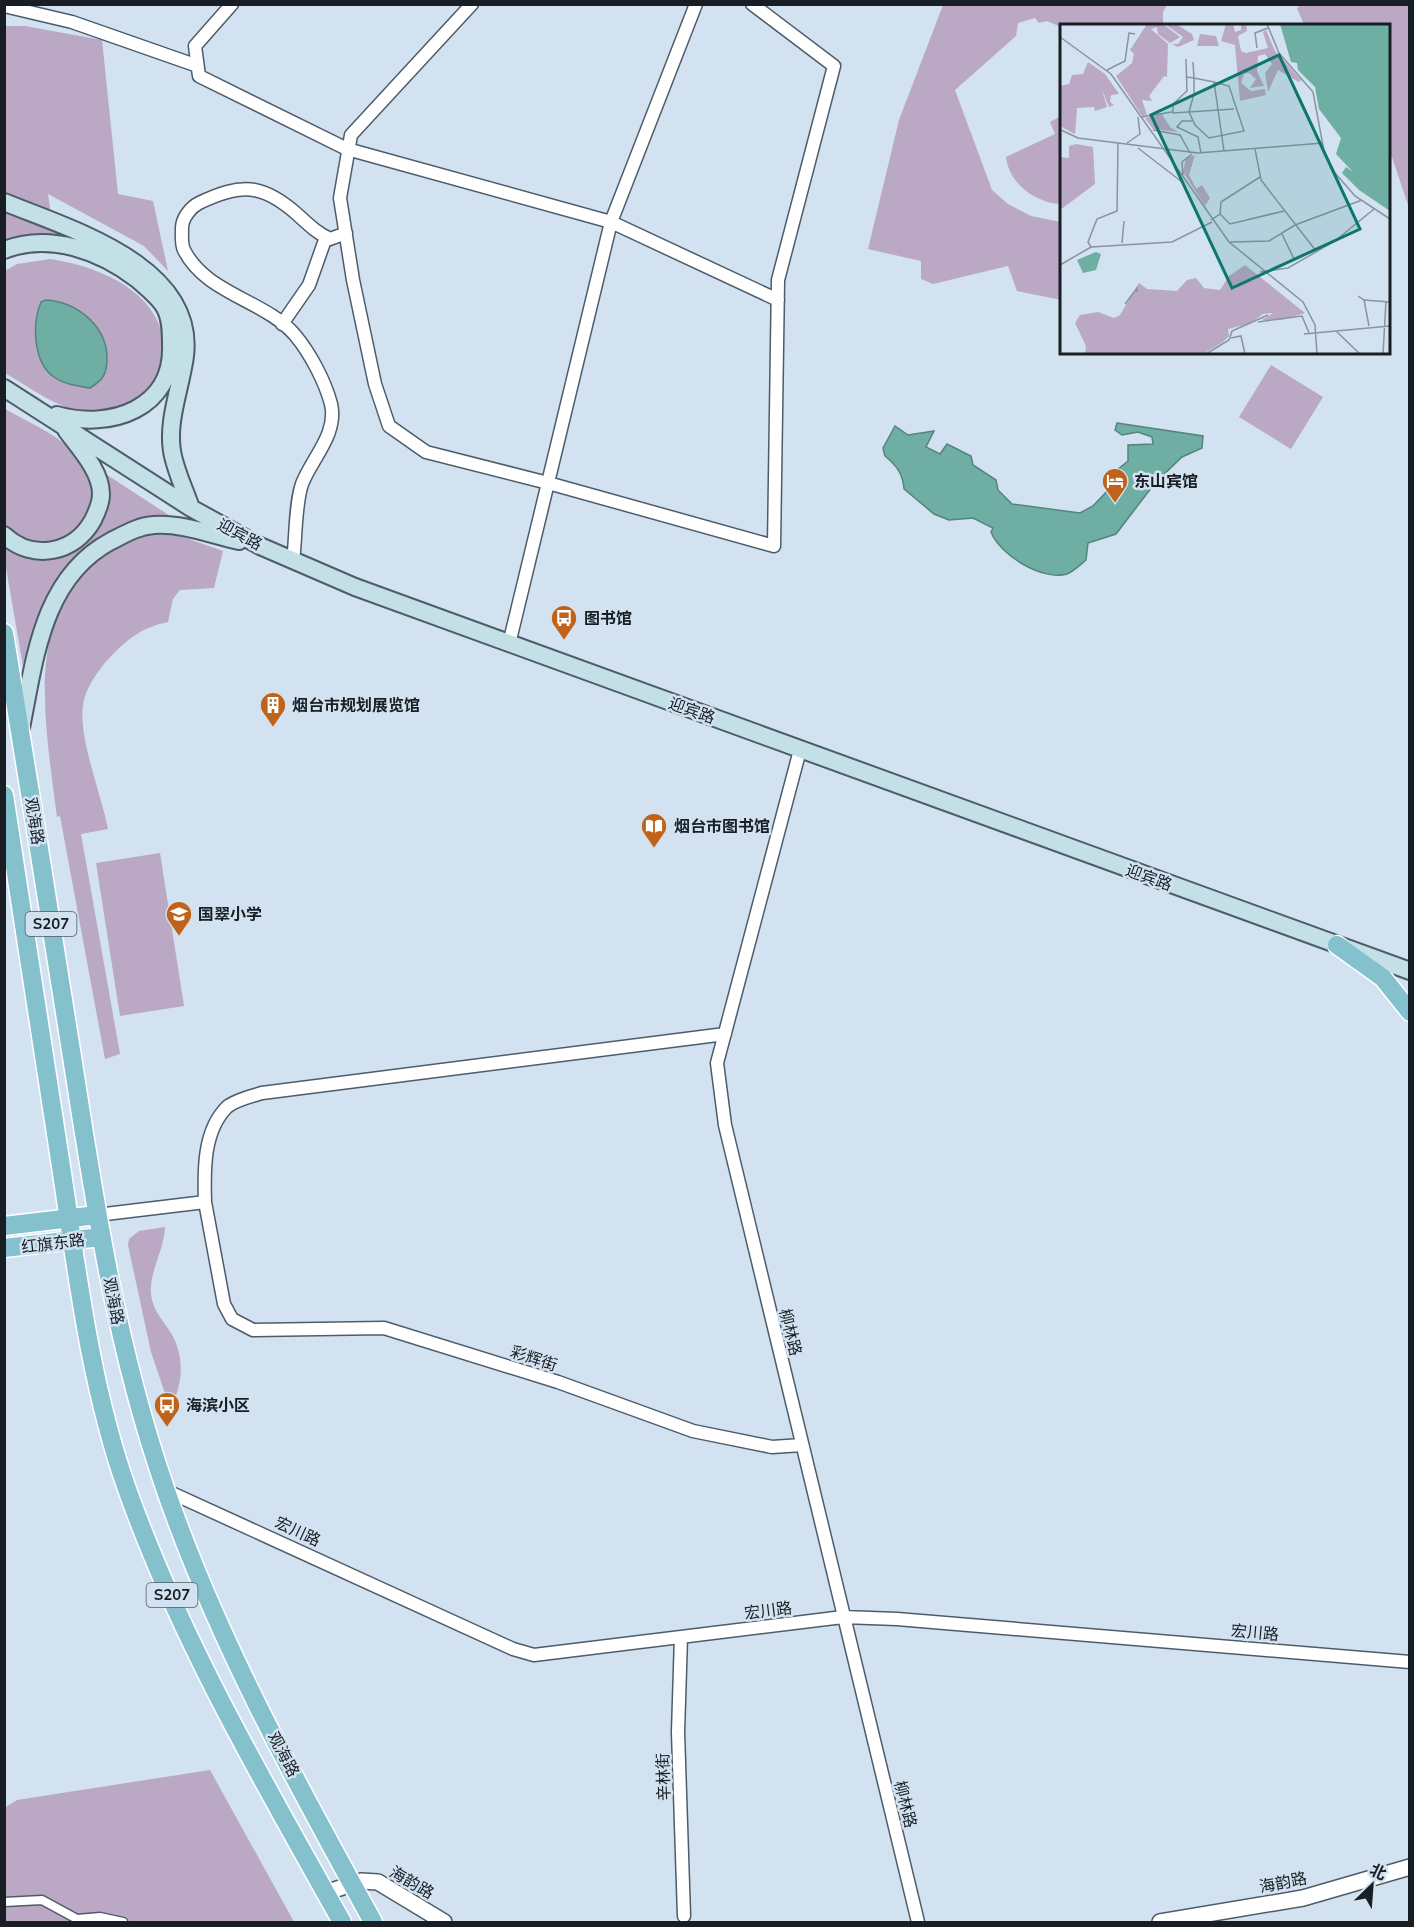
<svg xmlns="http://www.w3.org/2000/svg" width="1414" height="1927" font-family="'Nunito Sans','Noto Sans SC',sans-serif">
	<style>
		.green { fill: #baa8c4 }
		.water { fill: #6faea3; stroke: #55837d; stroke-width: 1.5 }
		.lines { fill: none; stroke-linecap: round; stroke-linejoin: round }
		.pedestrian-casing { stroke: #4e5c69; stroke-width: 11 }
		.minor-casing { stroke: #4e5c69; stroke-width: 15 }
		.tertiary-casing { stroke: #4e5c69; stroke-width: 18 }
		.secondary-casing { stroke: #4e5c69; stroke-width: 20 }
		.primary-casing { stroke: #fff; stroke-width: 21 }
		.pedestrian { stroke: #fff; stroke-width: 8 }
		.minor { stroke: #fff; stroke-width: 12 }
		.tertiary { stroke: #fff; stroke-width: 15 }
		.secondary { stroke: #c2e0e6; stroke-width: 16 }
		.primary { stroke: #85c1cd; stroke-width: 18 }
		.labels { text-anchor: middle; stroke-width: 5; stroke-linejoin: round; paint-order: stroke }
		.shield { fill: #d2e2f1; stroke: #505961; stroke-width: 1.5 }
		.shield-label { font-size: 15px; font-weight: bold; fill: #181e23 }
		.poi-label { font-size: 16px; font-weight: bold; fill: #181e23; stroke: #d2e2f1; text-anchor: start }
		.street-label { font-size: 16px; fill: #181e23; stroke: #d2e2f1 }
		.inset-road { fill: none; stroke: #88949f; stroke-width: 1.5 }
		.view { fill: #0f766e; fill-opacity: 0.15; stroke: #0f766e; stroke-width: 3 }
		.inset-edge { fill: none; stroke: #181e23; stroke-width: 3 }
	</style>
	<rect width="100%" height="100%" fill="#d2e2f1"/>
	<path class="green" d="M 1302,4 L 1409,5 L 1409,208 L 1392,157 L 1389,155 L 1388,26 L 1304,25 L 1297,8 Z
		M 943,5 L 1167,5 L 1163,12 L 1163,25 L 1061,27 L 1047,21 L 1039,23 L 1035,18 L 1018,23 L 1016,36 L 955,90 L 992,190 L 1008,204 L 1031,216 L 1061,222 L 1061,300 L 1017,291 L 1008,266 L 933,284 L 921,279 L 921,261 L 868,249 L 899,120 Z
		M 5,26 L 25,26 L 102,40 L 118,194 L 153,201 L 168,271 L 144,246 L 48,194 L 51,214 L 5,192 Z
		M 1061,116 L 1061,204 C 1036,203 1009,184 1006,157 L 1055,134 L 1050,122 Z
		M 5,211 L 85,241 L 41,236 L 5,239 Z
		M 50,259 C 105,267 173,298 163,363 C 160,385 144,398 126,405 C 112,411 97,415 82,412 C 54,406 29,387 5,373 L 5,271 L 17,264 Z
		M 1271,365 L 1323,397 L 1291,449 L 1239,417 Z
		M 5,409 C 32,424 74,442 90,471 C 92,476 92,484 92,489 C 98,539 38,556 5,526 Z
		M 101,471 L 181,523 L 147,523 L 50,594 L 35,622 L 24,672 L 5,562 L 4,544 L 14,550 L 87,540 C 107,517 102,499 101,471 Z
		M 154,533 L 180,536 L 223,551 L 214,588 L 180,590 L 173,599 L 168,622 C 144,627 130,637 113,654 C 100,668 85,687 83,706 C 78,736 102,797 108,829 L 81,834 L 120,1054 L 105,1059 L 60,816 L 57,817 C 43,705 15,575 154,533 Z
		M 160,853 L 184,1006 L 120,1016 L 96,863 Z
		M 165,1227 C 164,1251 149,1272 151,1294 C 153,1310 161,1318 169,1330 C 185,1353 184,1385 170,1408 L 151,1352 L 128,1245 L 129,1239 L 139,1231 Z
		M 210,1770 L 294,1922 L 5,1922 L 4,1808 L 17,1800 Z"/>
	<path class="water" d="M 46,300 C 78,302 107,327 107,358 C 107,374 103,380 90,388 C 78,386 65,385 54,377 C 33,363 32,323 41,302 Z
		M 1117,423 L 1203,436 L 1202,448 L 1182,457 L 1155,483 L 1116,534 L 1088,543 L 1086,560 C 1080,565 1073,572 1067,574 C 1042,581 1000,555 991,532 L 993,528 L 973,518 L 949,520 L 934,514 L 904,489 C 903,474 897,466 885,456 L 883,448 L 895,426 L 908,435 L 934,431 L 926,447 L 940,454 L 947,444 L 971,456 L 973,465 L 996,480 L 998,490 L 1012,504 L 1080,513 L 1093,506 L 1110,488 L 1117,470 L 1128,461 L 1128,445 L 1153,444 L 1152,437 L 1138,432 L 1122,435 L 1115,430 Z"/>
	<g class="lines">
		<g class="pedestrian-casing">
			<path id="pedestrian" d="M 4,1902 L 42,1900 L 77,1919 L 100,1917 L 123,1922"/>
		</g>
		<g class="minor-casing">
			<path id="minor" d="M 232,4 L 195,46 L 199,76 L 347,149 L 611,222 L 778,300
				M 472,4 L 351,135 L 340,198 L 353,280 L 375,384 L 389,426 L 426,452 L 548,483 L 774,546 L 778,280 L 834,66 L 752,4
				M 4,6 L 72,22 L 195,65
				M 282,324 L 309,285 L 326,237
				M 293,561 C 296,538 295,504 302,484 C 312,458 338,434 331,404 C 325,381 310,353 295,335 C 265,300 206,294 184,250 C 181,244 182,235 182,228 C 182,218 191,207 199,203 C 241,183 262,183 298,215 C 309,225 317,233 330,239 L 346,233
				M 509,644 L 611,222 L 696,4
				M 800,750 L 717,1063 L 725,1125 L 918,1922
				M 205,1202 L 224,1304 L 232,1319 L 253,1330 L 384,1328 L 558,1382 L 693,1431 L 772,1447 L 802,1445
				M 97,1215 L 205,1202 C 204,1171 203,1131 227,1107 C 235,1100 252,1096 262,1093 L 725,1034
				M 165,1490 L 513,1649 L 534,1655 L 843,1617 L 897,1619 L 1410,1662
				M 681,1637 L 678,1732 L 684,1916"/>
		</g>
		<g class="tertiary-casing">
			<path id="tertiary" d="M 325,1893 L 361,1881 L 378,1882 L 444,1922
				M 1160,1922 L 1303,1898 L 1410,1867"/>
		</g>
		<g class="secondary-casing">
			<path id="secondary" d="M 4,202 C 70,229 196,265 185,356 C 181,387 167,420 172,451 C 175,470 185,490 191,508
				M 4,250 C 50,232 100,251 137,279 C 146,287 160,298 165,308 C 171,319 171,333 171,344 C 174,409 110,430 57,415
				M 4,388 L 191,508 L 260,546 L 355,587 L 1410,971
				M 4,535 C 33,562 75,553 93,520 C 97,512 101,503 101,494 C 101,471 79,448 66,430
				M 21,728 C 35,659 42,578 111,541 C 125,534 138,526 154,525 C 182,523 212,535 239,541"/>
		</g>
		<g class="primary-casing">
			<path id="primary" d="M 4,633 C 28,776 50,920 73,1063 C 95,1206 117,1350 165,1488 C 217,1640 296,1782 373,1922
				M 4,795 C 24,921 43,1047 62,1173 C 78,1279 91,1388 127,1489 C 181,1641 264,1783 342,1922
				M 1337,945 L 1383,978 L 1410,1012
				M 4,1226 L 97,1215
				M 4,1248 L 101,1237"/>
		</g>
		<use href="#pedestrian" class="pedestrian"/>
		<use href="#minor" class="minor"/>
		<use href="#tertiary" class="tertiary"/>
		<use href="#secondary" class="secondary"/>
		<use href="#primary" class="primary"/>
	</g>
	<defs>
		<g id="hotel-pin" transform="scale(1.35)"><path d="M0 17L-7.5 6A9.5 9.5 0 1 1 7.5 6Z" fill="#c1621a" stroke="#d2e2f1"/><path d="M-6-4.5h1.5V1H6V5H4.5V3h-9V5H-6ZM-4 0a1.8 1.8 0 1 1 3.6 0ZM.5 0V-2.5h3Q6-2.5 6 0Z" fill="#fff"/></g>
		<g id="bus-pin" transform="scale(1.35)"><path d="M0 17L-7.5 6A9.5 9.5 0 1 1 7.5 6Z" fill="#c1621a" stroke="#d2e2f1"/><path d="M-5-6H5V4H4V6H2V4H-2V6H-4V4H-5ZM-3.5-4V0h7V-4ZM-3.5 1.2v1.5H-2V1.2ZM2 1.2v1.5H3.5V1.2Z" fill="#fff"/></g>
		<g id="building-pin" transform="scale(1.35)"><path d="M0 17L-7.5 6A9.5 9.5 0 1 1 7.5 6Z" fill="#c1621a" stroke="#d2e2f1"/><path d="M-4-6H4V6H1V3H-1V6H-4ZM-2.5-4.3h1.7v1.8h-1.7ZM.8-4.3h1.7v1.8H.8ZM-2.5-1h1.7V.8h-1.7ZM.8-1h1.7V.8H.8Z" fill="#fff"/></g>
		<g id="library-pin" transform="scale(1.35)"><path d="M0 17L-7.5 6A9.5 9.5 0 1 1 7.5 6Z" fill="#c1621a" stroke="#d2e2f1"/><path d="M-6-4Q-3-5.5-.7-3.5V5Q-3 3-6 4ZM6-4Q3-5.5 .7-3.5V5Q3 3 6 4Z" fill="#fff"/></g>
		<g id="school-pin" transform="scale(1.35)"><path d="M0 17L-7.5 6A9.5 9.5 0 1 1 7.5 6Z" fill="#c1621a" stroke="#d2e2f1"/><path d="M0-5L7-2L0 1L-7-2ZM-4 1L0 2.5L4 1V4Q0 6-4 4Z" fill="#fff"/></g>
	</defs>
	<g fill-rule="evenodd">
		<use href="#hotel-pin" x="1115" y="481"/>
		<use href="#bus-pin" x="564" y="618"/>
		<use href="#building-pin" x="273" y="705"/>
		<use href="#library-pin" x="654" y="826"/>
		<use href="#school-pin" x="179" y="914"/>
		<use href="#bus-pin" x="167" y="1405"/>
	</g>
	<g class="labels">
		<g class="shield">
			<rect x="25.5" y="912" width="51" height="24" rx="4.5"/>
			<rect x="146.5" y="1583" width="51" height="24" rx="4.5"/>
		</g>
		<g class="shield-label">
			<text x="51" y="929">S207</text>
			<text x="172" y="1600">S207</text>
		</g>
		<g class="poi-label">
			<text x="1134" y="487">东山宾馆</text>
			<text x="584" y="624">图书馆</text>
			<text x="292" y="711">烟台市规划展览馆</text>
			<text x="674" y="832">烟台市图书馆</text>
			<text x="198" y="920">国翠小学</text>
			<text x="186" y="1411">海滨小区</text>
		</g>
		<g class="street-label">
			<text transform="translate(240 534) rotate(28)" y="6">迎宾路</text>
			<text transform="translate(692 710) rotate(20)" y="6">迎宾路</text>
			<text transform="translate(35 821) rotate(81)" y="6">观海路</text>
			<text transform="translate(1149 877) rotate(20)" y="6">迎宾路</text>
			<text transform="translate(53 1243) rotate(-7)" y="6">红旗东路</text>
			<text transform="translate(114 1301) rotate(79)" y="6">观海路</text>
			<text transform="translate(791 1332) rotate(76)" y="6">柳林路</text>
			<text transform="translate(534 1358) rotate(18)" y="6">彩辉街</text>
			<text transform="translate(298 1531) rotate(25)" y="6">宏川路</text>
			<text transform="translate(768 1610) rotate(-7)" y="6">宏川路</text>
			<text transform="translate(1255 1632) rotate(5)" y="6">宏川路</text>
			<text transform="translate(284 1754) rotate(62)" y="6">观海路</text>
			<text transform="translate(663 1777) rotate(-92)" y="6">辛林街</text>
			<text transform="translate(906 1804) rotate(76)" y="6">柳林路</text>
			<text transform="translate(412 1882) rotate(30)" y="6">海韵路</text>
			<text transform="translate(1283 1882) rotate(-11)" y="6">海韵路</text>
		</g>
	</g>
	<g transform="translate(1060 24)">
		<rect width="330" height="330" fill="#d2e2f1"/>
		<path d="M 87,0 L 103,0 L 120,13 L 110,19 L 98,10 L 97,3 L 91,5 L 108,20 L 107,53 L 104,52 L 89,72 L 92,77 L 82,76 L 87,91 L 82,92 L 56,52 L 72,39 L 74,30 L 70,26 ZM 105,0 L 116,0 L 132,10 L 134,16 L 118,23 L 112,20 L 118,20 L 123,13 ZM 166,0 L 173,0 L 175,8 L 181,6 L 181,0 L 186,0 L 187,7 L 178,12 L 181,27 L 186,29 L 208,24 L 203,8 L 206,6 L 215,27 L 241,56 L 239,58 L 218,46 L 208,68 L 205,49 L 212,40 L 205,30 L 198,32 L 197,47 L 204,62 L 190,64 L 196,55 L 189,49 L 184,50 L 181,59 L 191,67 L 205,65 L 206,71 L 180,77 L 175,21 L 161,17 ZM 140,10 L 156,12 L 159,22 L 137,22 ZM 28,38 L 45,50 L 59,70 L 51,71 L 50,78 L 54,81 L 49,83 L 42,65 L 47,83 L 35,87 L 34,83 L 17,84 L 15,110 L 0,102 L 0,62 L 9,60 L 12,51 L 23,50 ZM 102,90 L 110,103 L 118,108 L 93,105 L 85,94 ZM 16,120 L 33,123 L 35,160 L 0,186 L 0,133 L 9,134 L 9,122 ZM 135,131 L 129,151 L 138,168 L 136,165 L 142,161 L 150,174 L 145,182 L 123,148 L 126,134 ZM 185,241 L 245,289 L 221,296 L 202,296 L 213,289 L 203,290 L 189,300 L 168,305 L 169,312 L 163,318 L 143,330 L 25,330 L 26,322 L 15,299 L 20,291 L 38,288 L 54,294 L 60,291 L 79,259 L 87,265 L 117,267 L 127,256 L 136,254 L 144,264 L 160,266 L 169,252 Z" fill="#baa8c4"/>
		<path d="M 330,0 L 330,187 L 299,166 L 282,149 L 286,143 L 293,148 L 276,130 L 281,114 L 259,85 L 255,63 L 238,46 L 237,39 L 231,38 L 220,0 ZM 36,228 L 41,230 L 36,246 L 23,249 L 17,236 Z" fill="#6faea3"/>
		<path class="inset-road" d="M 207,0 L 219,29 L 253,68 L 264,127 L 275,149 L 295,172 L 330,195M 0,13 L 51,50 L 169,218 L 243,278 L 255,301 L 257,330M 197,24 L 195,9 L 208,4M 126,35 L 127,67 L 113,80 L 113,89 L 174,85M 47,46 L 65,37 L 69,9 L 75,10M 126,53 L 134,54 L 154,58 L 169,62 L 184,107 L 149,114 L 135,101 L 129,88 L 134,70 L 134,54 L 133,38M 154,58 L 164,127M 81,93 L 112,88M 132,97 L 122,97 L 117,103 L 138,113 L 141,129M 1,106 L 18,114 L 138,129 L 263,119M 93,106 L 120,111 L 130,129M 67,119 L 80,110 L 78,93M 78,124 L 122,158M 195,125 L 201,156 L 256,227M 123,151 L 122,138 L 132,130M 160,190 L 170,200 L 224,187M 151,196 L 160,190 L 161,178 L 200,153M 222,210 L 234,235M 170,218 L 209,217 L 235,201 L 302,176M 62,219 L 64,197M 31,223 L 28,218 L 37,195 L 57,187 L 58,119M 0,241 L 31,223 L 112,218 L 152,198M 200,248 L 228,244 L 275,217 L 314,185M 298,272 L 304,276 L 330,278M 304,276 L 309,302M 65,280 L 77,264 L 77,268M 198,298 L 242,292 L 249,309M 277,308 L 300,330M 244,310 L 330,302M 171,314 L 181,312 L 185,330M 146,330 L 169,316 L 172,307 L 208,291M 323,330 L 326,277"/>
		<path class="view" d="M 219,31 L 300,205 L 172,264 L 91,91 Z"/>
		<rect width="330" height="330" class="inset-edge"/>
	</g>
	<rect width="1414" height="1927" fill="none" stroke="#181e23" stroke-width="12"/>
	<g transform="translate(1372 1885) rotate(25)" stroke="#d2e2f1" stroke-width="4.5" paint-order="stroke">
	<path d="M0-4.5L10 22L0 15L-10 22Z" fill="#181e23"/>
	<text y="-9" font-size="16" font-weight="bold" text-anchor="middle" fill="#181e23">北</text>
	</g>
</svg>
